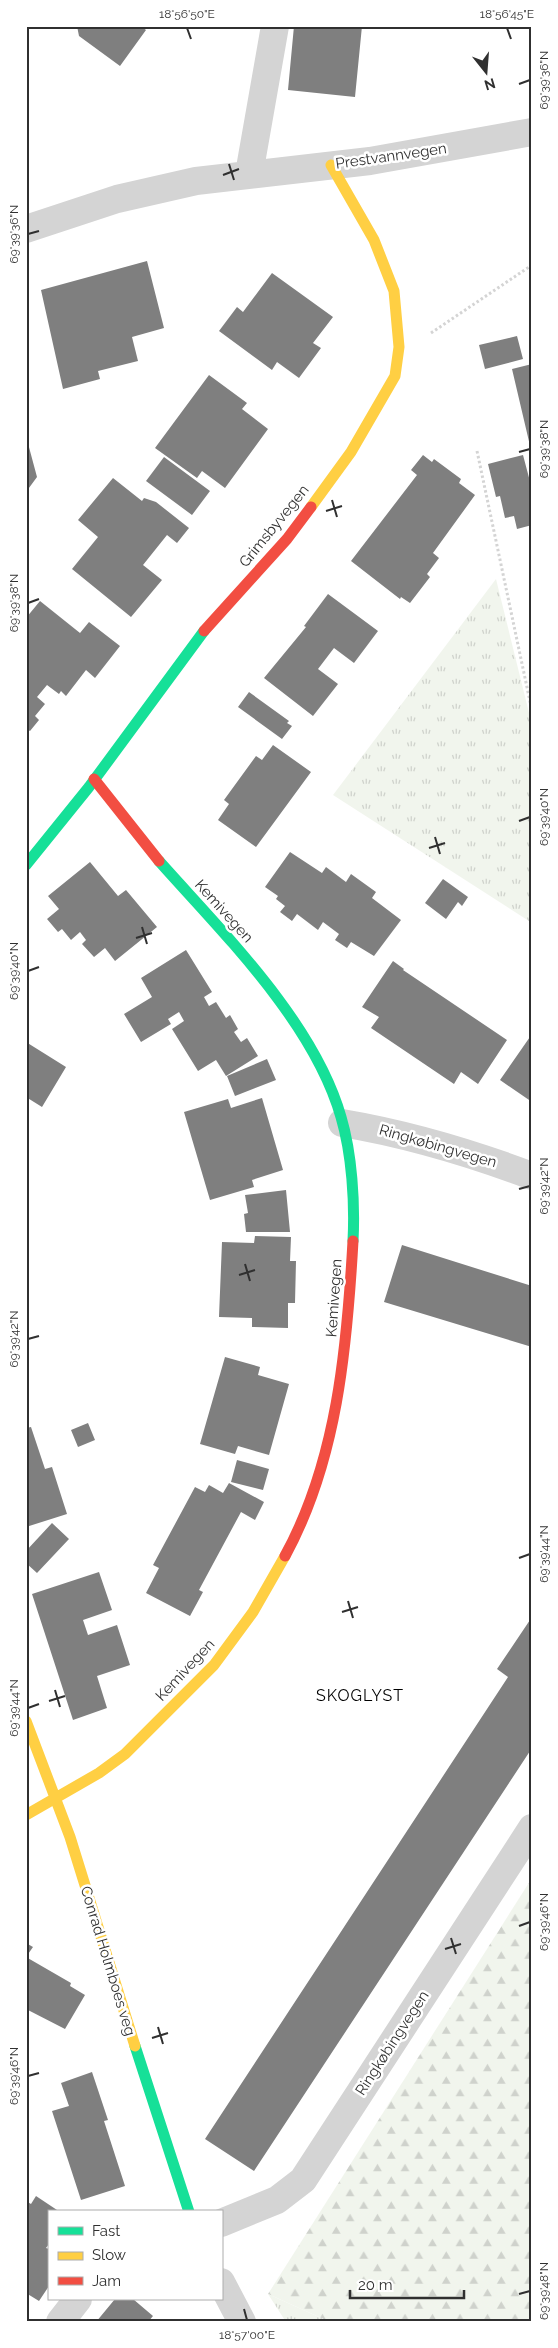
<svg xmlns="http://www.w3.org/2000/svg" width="558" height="2348" font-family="Raleway,sans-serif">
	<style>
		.forest { fill: url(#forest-firs) }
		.park { fill: url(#park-tufts) }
		.building { fill: #7f7f7f }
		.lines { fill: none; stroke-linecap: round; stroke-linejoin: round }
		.path { stroke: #d4d4d4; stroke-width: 3; stroke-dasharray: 2.5 2.5; stroke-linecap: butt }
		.street { stroke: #d4d4d4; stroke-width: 28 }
		.fast { stroke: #16e098; stroke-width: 11 }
		.slow { stroke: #ffcf43; stroke-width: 11 }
		.jam { stroke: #f24e42; stroke-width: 11 }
		.ticks { fill: none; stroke: #303030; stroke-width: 2 }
		.labels { text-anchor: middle; stroke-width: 5; stroke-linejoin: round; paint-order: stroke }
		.street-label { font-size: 15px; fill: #303030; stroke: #fff }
		.neighbourhood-label { font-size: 16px; letter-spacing: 1px; fill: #000; stroke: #fff }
		.neatline { fill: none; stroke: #303030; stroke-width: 2 }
		.ticks-label { font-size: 12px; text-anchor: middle; fill: #303030 }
	</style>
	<defs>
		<pattern id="forest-firs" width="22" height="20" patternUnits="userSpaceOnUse" patternTransform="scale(1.25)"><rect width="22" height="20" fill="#f1f5ed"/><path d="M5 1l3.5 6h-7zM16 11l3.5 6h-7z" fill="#cfd2cc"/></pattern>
		<pattern id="park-tufts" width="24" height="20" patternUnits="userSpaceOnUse" patternTransform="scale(1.25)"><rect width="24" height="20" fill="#f1f5ed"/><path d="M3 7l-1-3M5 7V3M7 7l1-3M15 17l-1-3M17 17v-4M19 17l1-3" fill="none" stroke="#cfd2cc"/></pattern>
	</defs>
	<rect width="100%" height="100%" fill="#fff"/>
	<path class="forest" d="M 532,1878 L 532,2322 L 330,2322 L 268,2294 Z"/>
	<path class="park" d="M 496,579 L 532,725 L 532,923 L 333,795 Z
		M 268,2294 L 330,2322 L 286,2322 Z"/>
	<path class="building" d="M 77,26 L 141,26 L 146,30 L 120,66 L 79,36 Z
		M 294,26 L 362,26 L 355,97 L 288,90 Z
		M 147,261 L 164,328 L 132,337 L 138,361 L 98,371 L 100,379 L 63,389 L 41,290 Z
		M 272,273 L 333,317 L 313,343 L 321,348 L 299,378 L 277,362 L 272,370 L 219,331 L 237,307 L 243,312 Z
		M 517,336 L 523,359 L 485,369 L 479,345 Z
		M 532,364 L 532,450 L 531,450 L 512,369 Z
		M 209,375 L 247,403 L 242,409 L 268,429 L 225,488 L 202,471 L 197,478 L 155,448 Z
		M 26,436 L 37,477 L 26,492 Z
		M 423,455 L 432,462 L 434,459 L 461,479 L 459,483 L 475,495 L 433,553 L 439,558 L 427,574 L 430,577 L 410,603 L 401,597 L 400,599 L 351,561 L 417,475 L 411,470 Z
		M 523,455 L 532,489 L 532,525 L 517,529 L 514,516 L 505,518 L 500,496 L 496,497 L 488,464 Z
		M 164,457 L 210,491 L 192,515 L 146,481 Z
		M 113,478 L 142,501 L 144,498 L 156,502 L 189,528 L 177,543 L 167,535 L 143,565 L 162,580 L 131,617 L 72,569 L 98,537 L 78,520 Z
		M 328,594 L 378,631 L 354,663 L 334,648 L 318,669 L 338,684 L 313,716 L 264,678 L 306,627 L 304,626 Z
		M 40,601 L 80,633 L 89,622 L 120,646 L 95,678 L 86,670 L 66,696 L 61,691 L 59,694 L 47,685 L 37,697 L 45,704 L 35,716 L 39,720 L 30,731 L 26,729 L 26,618 Z
		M 249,692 L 289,721 L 287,723 L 292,726 L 282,739 L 238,707 Z
		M 273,745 L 311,772 L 256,847 L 218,820 L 229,804 L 224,800 L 256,756 L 262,760 Z
		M 290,852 L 322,873 L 326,867 L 346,882 L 351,874 L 376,892 L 372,898 L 401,920 L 374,956 L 351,942 L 347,948 L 335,940 L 339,934 L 323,922 L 318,930 L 297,914 L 292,921 L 280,912 L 285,906 L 276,899 L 278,896 L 265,887 Z
		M 90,862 L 118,896 L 126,890 L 157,927 L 115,961 L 105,948 L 94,957 L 82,944 L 86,940 L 80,932 L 71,940 L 62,929 L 58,932 L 47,919 L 59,909 L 48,896 Z
		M 443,879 L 468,897 L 462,906 L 458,902 L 446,919 L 425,903 Z
		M 186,950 L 212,992 L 204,997 L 209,1006 L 216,1002 L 226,1018 L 230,1015 L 238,1029 L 234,1032 L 241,1042 L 247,1038 L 258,1056 L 226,1076 L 216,1060 L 198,1071 L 172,1029 L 184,1021 L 179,1012 L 168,1019 L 171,1024 L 141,1042 L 124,1014 L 152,997 L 141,978 Z
		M 393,961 L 404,969 L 403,970 L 507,1040 L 478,1084 L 461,1072 L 454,1084 L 371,1028 L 379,1017 L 362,1007 Z
		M 532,1034 L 532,1102 L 500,1080 Z
		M 26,1042 L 66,1067 L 42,1107 L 26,1097 Z
		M 267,1059 L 276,1080 L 235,1096 L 227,1076 Z
		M 262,1098 L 283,1170 L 252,1180 L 254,1187 L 210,1200 L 184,1112 L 228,1099 L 231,1108 Z
		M 286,1190 L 290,1232 L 246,1232 L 244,1214 L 248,1213 L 245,1195 Z
		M 255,1236 L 291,1237 L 290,1261 L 296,1261 L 295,1303 L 288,1303 L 288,1328 L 252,1327 L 252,1318 L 219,1317 L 222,1242 L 254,1243 Z
		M 402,1245 L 532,1286 L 532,1347 L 384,1302 Z
		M 225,1357 L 260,1367 L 258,1375 L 289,1384 L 269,1455 L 238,1446 L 235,1454 L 200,1444 Z
		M 88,1423 L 95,1440 L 78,1447 L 71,1430 Z
		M 31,1427 L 45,1469 L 52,1467 L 67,1514 L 26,1527 L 26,1428 Z
		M 237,1460 L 269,1469 L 263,1490 L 231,1482 Z
		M 229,1483 L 264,1502 L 255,1520 L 241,1512 L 199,1590 L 203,1592 L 190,1616 L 146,1593 L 159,1568 L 153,1565 L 195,1487 L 205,1492 L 209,1485 L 223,1493 Z
		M 52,1523 L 69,1539 L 37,1573 L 26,1563 L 26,1551 Z
		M 99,1572 L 112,1610 L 83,1620 L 88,1635 L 117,1625 L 130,1665 L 97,1676 L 107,1708 L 73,1720 L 32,1594 Z
		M 532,1617 L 532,1748 L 254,2171 L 205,2139 L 508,1677 L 497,1669 Z
		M 26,1943 L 33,1947 L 26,1957 L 71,1983 L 70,1986 L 85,1995 L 65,2029 L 26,2009 Z
		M 92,2072 L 108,2120 L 104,2121 L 125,2186 L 81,2200 L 52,2111 L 69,2106 L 61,2083 Z
		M 36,2196 L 60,2212 L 49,2212 L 49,2244 L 46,2248 L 49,2249 L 49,2286 L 39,2301 L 26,2293 L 26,2201 L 31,2204 Z
		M 115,2299 L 133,2299 L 153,2316 L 148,2322 L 96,2322 Z"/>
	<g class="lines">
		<path class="path" d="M 431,333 L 532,265
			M 477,451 L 532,711"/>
		<path class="street" d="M 249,174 L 275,26
			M 26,229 L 117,199 L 196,181 L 370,161 L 532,132
			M 342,1123 C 407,1134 471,1153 532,1176
			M 221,2223 L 277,2200 L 303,2180 L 532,1828
			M 221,2282 L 242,2322
			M 60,2322 L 78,2299"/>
		<path class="fast" d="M 159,861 C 223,933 314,1022 341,1117 C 352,1154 355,1203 353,1241
			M 26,865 L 89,787 L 204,631
			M 135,2046 L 189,2212"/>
		<path class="slow" d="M 311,507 L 351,452 L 395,376 L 399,347 L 394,291 L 374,240 L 331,165
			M 26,1721 L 70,1837 L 135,2046
			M 26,1815 L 99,1773 L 125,1754 L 214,1665 L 253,1612 L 285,1556"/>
		<path class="jam" d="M 204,631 L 287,539 L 311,507
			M 94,779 L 159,861
			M 285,1556 C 337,1461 347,1348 353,1241"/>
	</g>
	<path class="ticks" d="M 187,28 L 191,39M 507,28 L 511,39M 519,84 L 530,80M 229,164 L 234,180M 223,175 L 239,169M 28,234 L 39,231M 519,452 L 530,449M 332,500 L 337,517M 326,511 L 342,506M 28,603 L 39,599M 519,821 L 530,817M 435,837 L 440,854M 429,848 L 445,843M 142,927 L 147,944M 136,938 L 152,933M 28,971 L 39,967M 519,1189 L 530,1186M 245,1264 L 250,1281M 239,1275 L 255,1270M 28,1339 L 39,1336M 519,1558 L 530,1554M 348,1601 L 353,1618M 342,1612 L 358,1607M 55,1690 L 60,1707M 49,1701 L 65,1696M 28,1708 L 39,1704M 519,1926 L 530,1922M 451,1938 L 456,1954M 445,1949 L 461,1944M 158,2027 L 163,2044M 152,2038 L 168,2033M 28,2076 L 39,2073M 519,2294 L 530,2291M 244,2309 L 247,2320"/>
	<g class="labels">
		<g class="street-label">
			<text transform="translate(391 156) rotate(-8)" y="5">Prestvannvegen</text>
			<text transform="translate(274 526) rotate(-51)" y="5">Grimsbyvegen</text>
			<text transform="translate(224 911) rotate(48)" y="5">Kemivegen</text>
			<text transform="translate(438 1146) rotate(16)" y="5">Ringkøbingvegen</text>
			<text transform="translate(334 1298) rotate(-86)" y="5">Kemivegen</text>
			<text transform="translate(185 1670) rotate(-47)" y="5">Kemivegen</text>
			<text transform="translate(108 1961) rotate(73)" y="5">Conrad Holmboes veg</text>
			<text transform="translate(392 2043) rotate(-57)" y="5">Ringkøbingvegen</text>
		</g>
		<g class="neighbourhood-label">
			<text x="360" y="1701">SKOGLYST</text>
		</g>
	</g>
	<rect width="558" height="2348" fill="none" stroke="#ffffff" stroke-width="55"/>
	<rect x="48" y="2210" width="175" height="90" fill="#ffffff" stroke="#acacac"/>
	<rect x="58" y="2227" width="25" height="8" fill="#16e098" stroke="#acacac"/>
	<text x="92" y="2236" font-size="15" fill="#303030">Fast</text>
	<rect x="58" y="2252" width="25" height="8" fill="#ffcf43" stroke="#acacac"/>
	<text x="92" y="2260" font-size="15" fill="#303030">Slow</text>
	<rect x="58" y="2277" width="25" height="8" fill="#f24e42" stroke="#acacac"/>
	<text x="92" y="2286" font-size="15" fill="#303030">Jam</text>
	<g transform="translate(486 72) rotate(163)" stroke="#ffffff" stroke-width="4" paint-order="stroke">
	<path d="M0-4L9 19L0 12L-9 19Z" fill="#303030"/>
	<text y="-8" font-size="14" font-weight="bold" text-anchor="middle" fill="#303030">N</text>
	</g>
	<path d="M350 2290v8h114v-8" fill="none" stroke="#303030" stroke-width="2.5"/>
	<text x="358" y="2290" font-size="15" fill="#303030" stroke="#ffffff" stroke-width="4" paint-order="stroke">20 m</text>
	<rect x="28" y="28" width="502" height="2292" class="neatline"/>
	<g class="ticks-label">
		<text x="187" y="18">18°56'50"E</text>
		<text x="507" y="18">18°56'45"E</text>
		<text transform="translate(544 80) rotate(-90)" y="4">69°39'36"N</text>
		<text transform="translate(14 234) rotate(-90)" y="4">69°39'36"N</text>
		<text transform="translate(544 449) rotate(-90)" y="4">69°39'38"N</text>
		<text transform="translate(14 603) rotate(-90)" y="4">69°39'38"N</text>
		<text transform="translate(544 817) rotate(-90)" y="4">69°39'40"N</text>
		<text transform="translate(14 971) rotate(-90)" y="4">69°39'40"N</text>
		<text transform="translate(544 1186) rotate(-90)" y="4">69°39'42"N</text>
		<text transform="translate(14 1339) rotate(-90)" y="4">69°39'42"N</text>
		<text transform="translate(544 1554) rotate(-90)" y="4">69°39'44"N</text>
		<text transform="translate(14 1708) rotate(-90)" y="4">69°39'44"N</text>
		<text transform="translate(544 1922) rotate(-90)" y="4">69°39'46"N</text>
		<text transform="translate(14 2076) rotate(-90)" y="4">69°39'46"N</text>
		<text transform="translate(544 2291) rotate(-90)" y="4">69°39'48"N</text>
		<text x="247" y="2339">18°57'00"E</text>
	</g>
</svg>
